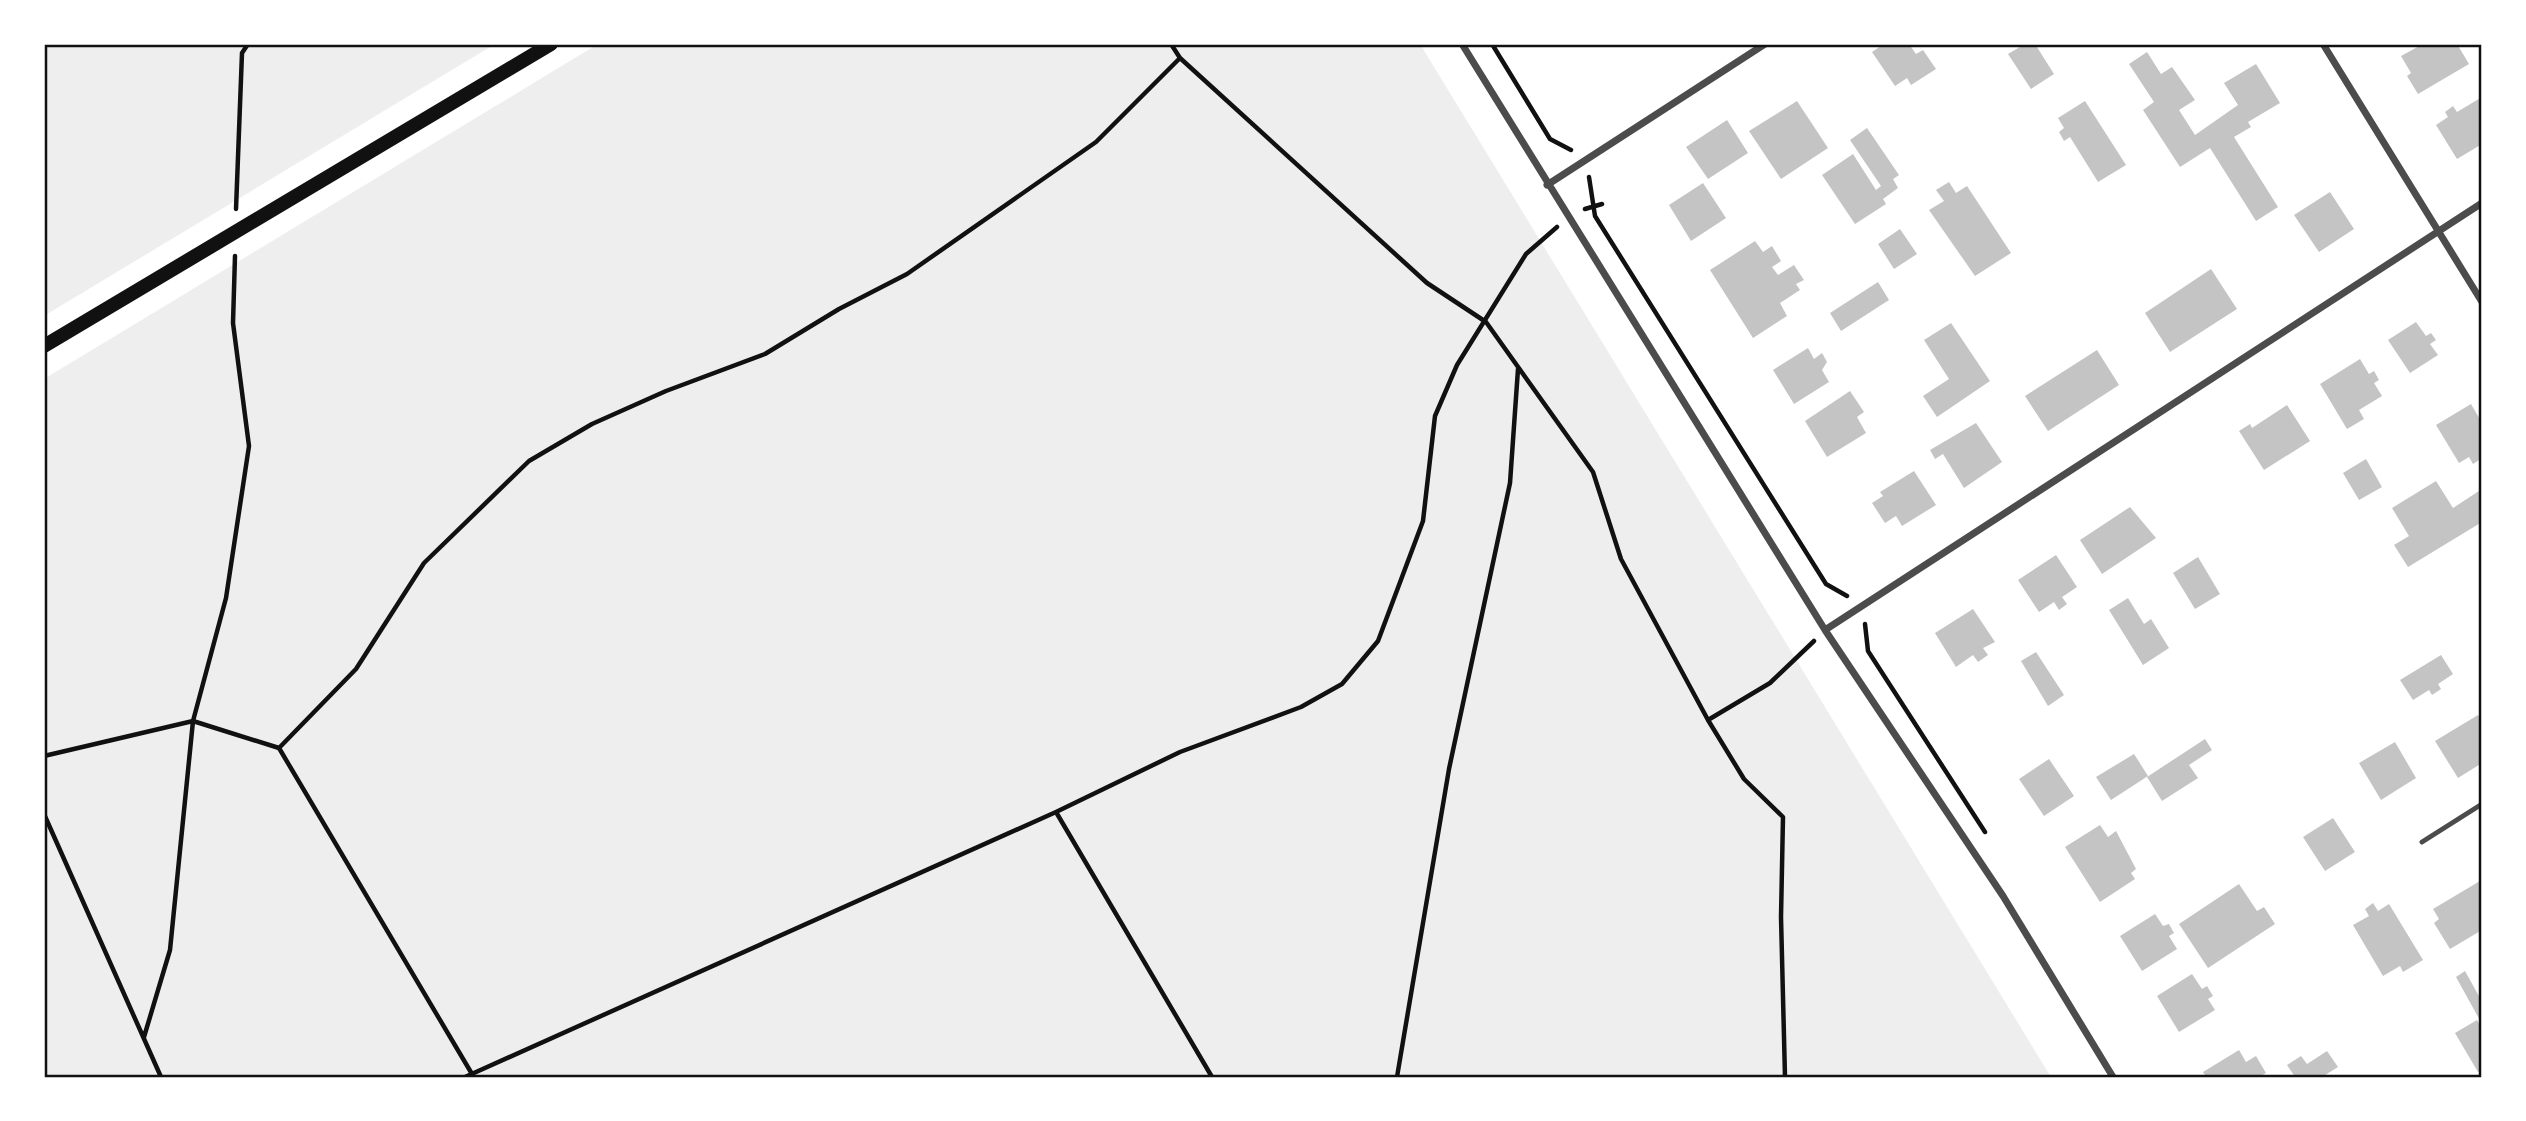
<svg xmlns="http://www.w3.org/2000/svg" width="2526" height="1121" font-family="'Archivo Narrow',sans-serif">
	<style>
		.green { fill: #eee }
		.building { fill: #c4c4c4 }
		.lines { fill: none; stroke-linecap: round; stroke-linejoin: round }
		.path { stroke: #111; stroke-width: 4.5 }
		.service { stroke: #4c4c4c; stroke-width: 5 }
		.minor { stroke: #4c4c4c; stroke-width: 7 }
		.secondary { stroke: #111; stroke-width: 14 }
		.neatline { fill: none; stroke: #111; stroke-width: 2.5 }
	</style>
	<rect width="100%" height="100%" fill="#fff"/>
	<path class="green" d="M 44,44 L 495,44 L 44,316 Z
		M 598,44 L 1420,44 L 2051,1077 L 44,1077 L 44,379 Z"/>
	<path class="building" d="M 1884,44 L 1909,44 L 1916,54 L 1923,50 L 1936,69 L 1911,85 L 1907,78 L 1895,86 L 1872,52 Z
		M 2025,44 L 2035,44 L 2054,74 L 2031,89 L 2008,54 Z
		M 2423,44 L 2457,44 L 2469,64 L 2418,94 L 2407,76 L 2411,73 L 2401,56 Z
		M 2147,52 L 2161,74 L 2172,67 L 2195,100 L 2179,110 L 2195,135 L 2238,105 L 2224,83 L 2256,64 L 2280,103 L 2248,122 L 2251,127 L 2234,137 L 2278,207 L 2256,221 L 2210,148 L 2180,167 L 2143,110 L 2154,102 L 2129,64 Z
		M 2482,97 L 2482,144 L 2457,159 L 2436,125 L 2448,117 L 2445,112 L 2453,106 L 2457,112 Z
		M 1797,101 L 1828,148 L 1781,179 L 1749,131 Z
		M 2085,101 L 2126,165 L 2098,182 L 2070,137 L 2064,141 L 2059,132 L 2064,128 L 2058,118 Z
		M 1727,120 L 1748,153 L 1708,179 L 1686,147 Z
		M 1867,128 L 1899,175 L 1893,179 L 1898,188 L 1883,199 L 1886,204 L 1855,224 L 1822,175 L 1853,154 L 1876,190 L 1881,186 L 1850,140 Z
		M 1949,182 L 1956,193 L 1967,186 L 2011,253 L 1975,276 L 1929,210 L 1944,201 L 1936,190 Z
		M 1703,183 L 1726,218 L 1691,241 L 1669,205 Z
		M 2330,192 L 2354,229 L 2319,252 L 2294,215 Z
		M 1900,229 L 1917,254 L 1894,269 L 1878,244 Z
		M 1755,241 L 1763,252 L 1772,246 L 1781,261 L 1772,267 L 1778,275 L 1794,265 L 1804,280 L 1796,284 L 1800,290 L 1780,303 L 1787,316 L 1753,338 L 1710,270 Z
		M 2211,269 L 2237,309 L 2170,352 L 2145,313 Z
		M 1878,282 L 1889,300 L 1841,331 L 1830,313 Z
		M 2416,322 L 2426,336 L 2431,333 L 2436,340 L 2430,344 L 2438,355 L 2410,373 L 2388,340 Z
		M 1951,323 L 1990,381 L 1937,417 L 1923,396 L 1949,379 L 1924,340 Z
		M 1808,348 L 1814,359 L 1822,353 L 1827,362 L 1822,370 L 1829,382 L 1794,404 L 1773,370 Z
		M 2097,350 L 2119,385 L 2048,431 L 2025,396 Z
		M 2360,359 L 2369,374 L 2374,371 L 2379,380 L 2374,383 L 2382,396 L 2359,410 L 2364,419 L 2347,429 L 2320,384 Z
		M 1850,391 L 1864,412 L 1857,417 L 1866,433 L 1827,457 L 1805,421 Z
		M 2471,404 L 2482,423 L 2482,458 L 2473,464 L 2469,457 L 2459,463 L 2436,425 Z
		M 2287,405 L 2310,441 L 2264,470 L 2239,431 L 2250,424 L 2252,428 Z
		M 1976,423 L 2002,462 L 1964,488 L 1943,454 L 1935,459 L 1930,450 Z
		M 2366,459 L 2382,487 L 2359,500 L 2343,473 Z
		M 1914,471 L 1936,505 L 1902,526 L 1896,516 L 1885,523 L 1872,503 L 1883,496 L 1880,492 Z
		M 2436,481 L 2453,508 L 2482,489 L 2482,522 L 2408,567 L 2394,545 L 2409,536 L 2392,508 Z
		M 2130,507 L 2156,538 L 2102,574 L 2080,540 Z
		M 2056,555 L 2077,587 L 2062,597 L 2067,604 L 2059,610 L 2054,602 L 2039,612 L 2018,580 Z
		M 2198,557 L 2220,594 L 2195,609 L 2173,573 Z
		M 2128,598 L 2144,624 L 2151,619 L 2169,648 L 2143,665 L 2109,610 Z
		M 1973,609 L 1995,642 L 1983,648 L 1988,655 L 1978,662 L 1973,655 L 1956,667 L 1935,633 Z
		M 2036,652 L 2064,695 L 2048,706 L 2021,661 Z
		M 2441,655 L 2453,674 L 2438,684 L 2441,689 L 2432,695 L 2429,690 L 2413,700 L 2400,680 Z
		M 2478,715 L 2482,722 L 2482,763 L 2458,778 L 2435,741 Z
		M 2205,739 L 2212,750 L 2189,765 L 2198,778 L 2162,801 L 2147,777 Z
		M 2395,742 L 2416,778 L 2381,800 L 2359,763 Z
		M 2134,754 L 2148,776 L 2111,800 L 2096,777 Z
		M 2049,759 L 2074,796 L 2044,816 L 2019,779 Z
		M 2333,818 L 2355,852 L 2325,871 L 2303,837 Z
		M 2100,825 L 2108,837 L 2116,831 L 2136,869 L 2131,873 L 2135,879 L 2100,902 L 2065,847 Z
		M 2480,881 L 2482,930 L 2450,949 L 2434,923 L 2439,919 L 2433,909 Z
		M 2239,884 L 2257,911 L 2264,907 L 2275,924 L 2208,968 L 2179,924 Z
		M 2373,903 L 2378,911 L 2389,904 L 2423,960 L 2403,972 L 2400,966 L 2383,976 L 2353,925 L 2369,916 L 2365,909 Z
		M 2155,914 L 2163,926 L 2169,924 L 2174,933 L 2169,936 L 2177,949 L 2142,971 L 2120,936 Z
		M 2465,971 L 2480,998 L 2482,996 L 2482,1024 L 2456,977 Z
		M 2192,974 L 2202,989 L 2207,986 L 2213,996 L 2208,999 L 2215,1010 L 2179,1032 L 2157,996 Z
		M 2477,1020 L 2482,1029 L 2482,1070 L 2478,1072 L 2455,1033 Z
		M 2239,1050 L 2246,1062 L 2256,1056 L 2266,1073 L 2259,1077 L 2206,1077 L 2203,1072 Z
		M 2327,1051 L 2338,1067 L 2322,1077 L 2295,1077 L 2287,1065 L 2301,1056 L 2307,1064 Z"/>
	<g class="lines">
		<path class="path" d="M 1171,44 L 1180,58 L 1427,283 L 1486,322 L 1593,472 L 1621,559 L 1708,720 L 1770,683 L 1814,641
			M 1492,44 L 1550,139 L 1571,150
			M 1589,177 L 1595,216 L 1826,584 L 1847,596
			M 236,209 L 242,53 L 248,44
			M 1585,209 L 1602,204
			M 1865,624 L 1868,651 L 1985,832
			M 1708,720 L 1744,779 L 1783,817 L 1781,917 L 1785,1077
			M 279,748 L 356,669 L 424,563 L 529,461 L 592,424 L 666,391 L 765,354 L 839,309 L 907,274 L 1096,142 L 1180,58
			M 44,756 L 193,721 L 279,748 L 472,1074
			M 1056,812 L 1212,1077
			M 44,814 L 161,1077
			M 144,1037 L 170,950 L 193,721 L 226,598 L 249,446 L 233,323 L 235,256
			M 465,1077 L 1056,812 L 1180,752 L 1301,707 L 1342,684 L 1378,641 L 1423,521 L 1435,416 L 1457,365 L 1526,254 L 1557,227
			M 1397,1077 L 1449,769 L 1510,483 L 1518,369"/>
		<path class="service" d="M 2422,842 L 2482,804"/>
		<path class="minor" d="M 1462,44 L 1825,630 L 2003,896 L 2113,1077
			M 2323,44 L 2482,302
			M 1547,185 L 1765,44
			M 1825,630 L 2482,203"/>
		<path class="secondary" d="M 44,346 L 551,44"/>
	</g>
	<rect width="2526" height="1121" fill="none" stroke="#ffffff" stroke-width="91"/>
	<rect x="46" y="46" width="2434" height="1030" class="neatline"/>
</svg>
